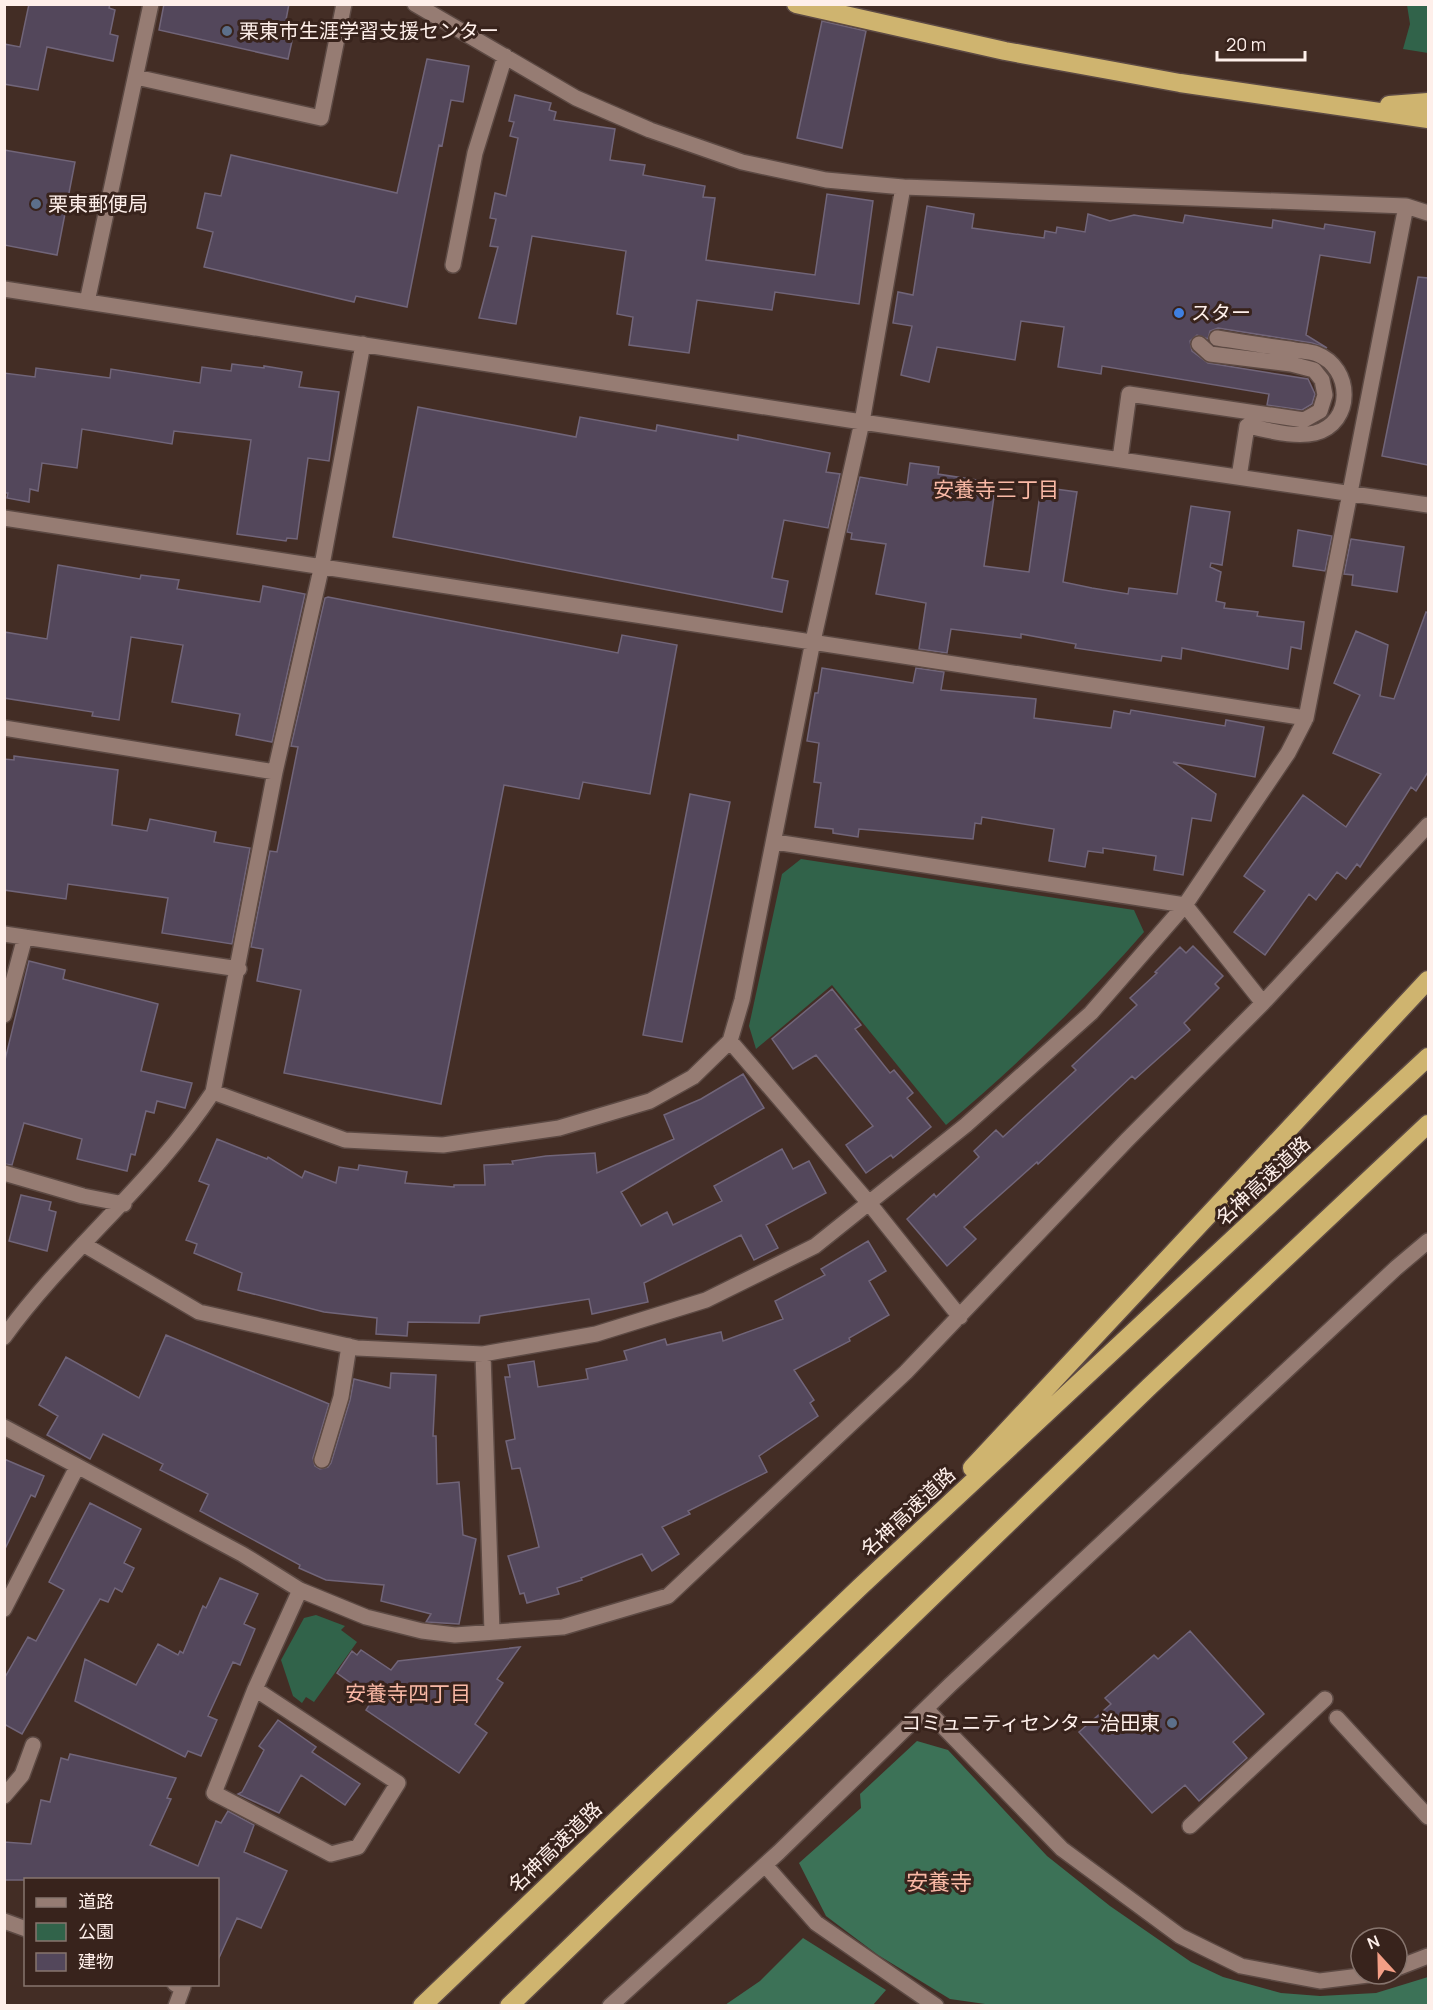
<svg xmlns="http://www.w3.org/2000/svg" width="1433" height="2010" font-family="Manrope,'Noto Sans JP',sans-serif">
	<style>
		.green { fill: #31634a }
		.forest { fill: #3c7257 }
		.building { fill: #53475b; stroke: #716579; stroke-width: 1.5 }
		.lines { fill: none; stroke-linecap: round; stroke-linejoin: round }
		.minor-casing { stroke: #5c4943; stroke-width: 18 }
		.highway-casing { stroke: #5c4943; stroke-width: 21 }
		.minor { stroke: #967c73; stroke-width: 15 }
		.highway { stroke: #cfb46f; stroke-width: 18 }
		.service-dot { fill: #5c6f8a; stroke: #38231c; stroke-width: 2 }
		.shop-dot { fill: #3f7fe0; stroke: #38231c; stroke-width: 2 }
		.labels { text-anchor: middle; stroke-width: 6; stroke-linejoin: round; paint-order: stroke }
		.poi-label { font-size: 20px; fill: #feefea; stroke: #38231c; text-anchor: start }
		.street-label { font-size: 20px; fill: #feefea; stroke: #38231c }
		.neighbourhood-label { font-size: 21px; fill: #fab9a6; stroke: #38231c }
		.quarter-label { font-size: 22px; fill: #fab9a6; stroke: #38231c }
	</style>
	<rect width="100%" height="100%" fill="#432d25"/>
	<path class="green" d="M 1407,5 L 1428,5 L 1428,53 L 1403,49 L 1410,24 Z
		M 801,859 L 1134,910 L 1144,932 C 1083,1002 1017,1065 946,1125 L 832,985 L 756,1049 L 749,1026 L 782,874 Z
		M 316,1615 L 345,1626 L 341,1630 L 357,1642 L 314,1702 L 306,1697 L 302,1703 L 293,1696 L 281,1660 L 304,1618 Z"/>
	<path class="forest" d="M 917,1741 L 948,1750 L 1047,1856 L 1110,1906 L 1191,1962 L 1223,1977 L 1281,1993 L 1320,1996 L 1376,1993 L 1428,1977 L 1428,2005 L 999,2006 L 950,1999 L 878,1955 L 826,1916 L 799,1863 L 861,1808 L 860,1794 Z
		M 803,1938 L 886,1990 L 873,2005 L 725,2005 L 760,1981 Z"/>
	<path class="building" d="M 29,4 L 110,4 L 109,8 L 115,10 L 110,34 L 118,36 L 113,61 L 47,47 L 38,90 L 4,84 L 4,44 L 20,47 Z
		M 164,4 L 289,4 L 284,30 L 294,32 L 288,59 L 159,30 Z
		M 822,21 L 866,31 L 842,148 L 797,138 Z
		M 427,59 L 469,66 L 463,102 L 451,100 L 442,146 L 439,145 L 407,307 L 356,296 L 354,302 L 204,267 L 213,232 L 197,228 L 205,193 L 221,196 L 231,155 L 397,193 Z
		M 515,95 L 551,103 L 549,110 L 556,112 L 554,120 L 615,129 L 610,160 L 645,165 L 643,175 L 705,186 L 703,197 L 715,198 L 706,260 L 815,275 L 827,194 L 873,201 L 859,304 L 775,292 L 772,310 L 697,300 L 689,353 L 629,345 L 633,317 L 617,314 L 626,251 L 532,236 L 516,324 L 479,318 L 498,247 L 490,246 L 496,219 L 490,218 L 495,193 L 506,196 L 518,138 L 510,136 L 514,122 L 509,121 Z
		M 4,150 L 75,162 L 57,255 L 4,245 Z
		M 927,206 L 974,214 L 972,228 L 1044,238 L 1045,231 L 1056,233 L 1057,227 L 1085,232 L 1088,214 L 1110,221 L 1134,215 L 1183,223 L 1185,215 L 1272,228 L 1273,220 L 1324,229 L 1325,224 L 1375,232 L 1370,263 L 1320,255 L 1306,335 L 1327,348 L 1312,343 L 1218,328 L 1210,331 L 1208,339 L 1197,335 L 1190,341 L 1192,351 L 1208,363 L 1308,379 L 1315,394 L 1312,404 L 1302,410 L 1267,405 L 1269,394 L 1102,366 L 1101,374 L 1058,367 L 1064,327 L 1021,321 L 1015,360 L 937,347 L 929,382 L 901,375 L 912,326 L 893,323 L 898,292 L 913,295 Z
		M 1418,277 L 1428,278 L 1428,465 L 1382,456 Z
		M 232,364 L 264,368 L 264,366 L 302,372 L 299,387 L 339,392 L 329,461 L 308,458 L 297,539 L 287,538 L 286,541 L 237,534 L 251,440 L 174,431 L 172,444 L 82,429 L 77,468 L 42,463 L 38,491 L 30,489 L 29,502 L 7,498 L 8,493 L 4,493 L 4,373 L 35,377 L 36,368 L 110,378 L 111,369 L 200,383 L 202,367 L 231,371 Z
		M 418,407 L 576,437 L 580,417 L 656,431 L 657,425 L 738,440 L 738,435 L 830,453 L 826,472 L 840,474 L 828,528 L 784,520 L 772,578 L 788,581 L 782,612 L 393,537 Z
		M 910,463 L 939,467 L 938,474 L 996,483 L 984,566 L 1029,572 L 1041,487 L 1077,492 L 1063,582 L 1092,588 L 1128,594 L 1129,588 L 1177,594 L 1191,506 L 1230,512 L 1222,565 L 1211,563 L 1210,567 L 1221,572 L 1216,601 L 1225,603 L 1224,608 L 1258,612 L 1257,616 L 1304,622 L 1301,649 L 1291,647 L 1288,669 L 1182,648 L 1181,659 L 1162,656 L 1161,661 L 1075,648 L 1076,644 L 1021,634 L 1021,638 L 951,629 L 947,653 L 919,649 L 926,603 L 876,594 L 886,544 L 851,539 L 852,533 L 847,532 L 860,477 L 907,485 Z
		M 1298,530 L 1332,536 L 1325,571 L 1293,566 Z
		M 1351,539 L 1404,547 L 1397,592 L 1352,585 L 1353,575 L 1344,574 Z
		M 58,565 L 140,579 L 141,575 L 179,580 L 177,589 L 260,602 L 263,586 L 305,594 L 272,742 L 236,735 L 240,714 L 172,702 L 183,645 L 131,637 L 119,720 L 92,716 L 93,712 L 4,698 L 4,632 L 47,639 Z
		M 328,597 L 618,653 L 622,635 L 677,645 L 650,794 L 583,782 L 579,799 L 504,785 L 441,1104 L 284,1073 L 301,990 L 257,981 L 263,949 L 251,947 L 270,851 L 277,852 L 298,747 L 291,746 L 325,598 Z
		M 1426,612 L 1428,613 L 1428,772 L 1416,791 L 1411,787 L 1360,867 L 1357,864 L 1346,879 L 1337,872 L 1316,900 L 1309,894 L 1265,955 L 1234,932 L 1265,891 L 1244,876 L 1303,795 L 1346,827 L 1381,774 L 1333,753 L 1360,695 L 1334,683 L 1356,631 L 1388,645 L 1380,696 L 1394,699 Z
		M 822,668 L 913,683 L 916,668 L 944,672 L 941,690 L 1036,699 L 1034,718 L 1111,728 L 1114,711 L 1130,714 L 1131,710 L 1225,726 L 1226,720 L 1264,727 L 1255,777 L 1173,762 L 1216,794 L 1211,821 L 1192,818 L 1183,875 L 1154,870 L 1156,856 L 1103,848 L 1103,853 L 1088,851 L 1085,867 L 1049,861 L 1054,829 L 982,817 L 981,824 L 975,823 L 973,839 L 859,829 L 858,837 L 833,833 L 833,829 L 815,827 L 821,783 L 814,782 L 819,743 L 807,741 L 815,693 L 818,693 Z
		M 14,756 L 118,770 L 112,825 L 147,831 L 150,819 L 216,832 L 214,842 L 250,848 L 232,944 L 162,933 L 168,898 L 68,884 L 66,899 L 4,890 L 4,759 L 14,760 Z
		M 690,794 L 730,802 L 682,1042 L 643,1035 Z
		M 1193,946 L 1223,976 L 1215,984 L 1219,988 L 1184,1023 L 1190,1030 L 1135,1079 L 1132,1076 L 1038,1164 L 1037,1162 L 964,1227 L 976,1239 L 947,1266 L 907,1219 L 934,1194 L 936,1197 L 979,1157 L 974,1151 L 996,1130 L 1003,1137 L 1076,1070 L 1072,1066 L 1137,1005 L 1130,998 L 1157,973 L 1155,972 L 1180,947 L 1186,953 Z
		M 29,961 L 65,970 L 63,979 L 158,1004 L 141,1071 L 192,1083 L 185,1108 L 157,1101 L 154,1113 L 146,1111 L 135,1155 L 131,1154 L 127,1171 L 77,1159 L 82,1139 L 24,1123 L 12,1165 L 4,1164 L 4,1064 Z
		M 832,989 L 861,1025 L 855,1029 L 890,1073 L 894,1070 L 913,1093 L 907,1098 L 931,1127 L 893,1158 L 891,1155 L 866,1173 L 846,1145 L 873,1126 L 816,1055 L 793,1069 L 772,1039 Z
		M 743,1074 L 764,1108 L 621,1192 L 641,1226 L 667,1212 L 673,1225 L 722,1201 L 714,1186 L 782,1149 L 793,1169 L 809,1161 L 826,1193 L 766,1225 L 778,1248 L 754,1260 L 741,1235 L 644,1283 L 648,1302 L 592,1314 L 589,1299 L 480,1316 L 479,1323 L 408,1322 L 407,1336 L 376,1334 L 377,1318 L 324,1312 L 238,1290 L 242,1273 L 194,1253 L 197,1244 L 186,1240 L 209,1185 L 199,1181 L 217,1139 L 267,1159 L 268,1157 L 302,1178 L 305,1171 L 336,1183 L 339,1167 L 358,1170 L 359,1165 L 407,1172 L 405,1183 L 454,1187 L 454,1185 L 485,1185 L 484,1165 L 513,1164 L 512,1161 L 546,1156 L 595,1153 L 597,1173 L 674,1139 L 664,1115 L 701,1099 Z
		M 21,1195 L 51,1202 L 49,1210 L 56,1212 L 47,1251 L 9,1241 Z
		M 868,1241 L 886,1271 L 869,1281 L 889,1315 L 849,1338 L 850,1341 L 794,1370 L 814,1400 L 810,1403 L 818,1416 L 759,1456 L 767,1472 L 688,1511 L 690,1514 L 662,1527 L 679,1554 L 652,1571 L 642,1554 L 581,1578 L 582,1580 L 557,1588 L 559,1594 L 527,1603 L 524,1593 L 520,1594 L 508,1556 L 539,1547 L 520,1468 L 512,1469 L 506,1441 L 515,1439 L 505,1377 L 510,1377 L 508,1365 L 534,1361 L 538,1387 L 588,1379 L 586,1369 L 627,1360 L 624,1351 L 665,1339 L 667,1345 L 721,1332 L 723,1341 L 783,1319 L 775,1301 L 825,1275 L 821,1269 Z
		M 166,1335 L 329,1404 L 313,1458 L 315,1466 L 320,1469 L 328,1467 L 331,1463 L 350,1400 L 354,1379 L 390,1388 L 391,1373 L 436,1375 L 433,1436 L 436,1436 L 437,1484 L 459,1482 L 463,1535 L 476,1539 L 459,1624 L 426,1622 L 431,1614 L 381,1601 L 384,1585 L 326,1580 L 299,1568 L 300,1565 L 200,1511 L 208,1494 L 160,1470 L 163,1464 L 103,1434 L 90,1459 L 47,1435 L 58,1416 L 39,1405 L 66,1357 L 139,1398 Z
		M 4,1459 L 44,1476 L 35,1497 L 31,1495 L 4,1551 Z
		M 90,1503 L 141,1529 L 124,1563 L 134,1568 L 122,1592 L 115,1588 L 108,1602 L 100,1599 L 22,1734 L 4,1724 L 4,1679 L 28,1637 L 36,1641 L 64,1590 L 49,1582 Z
		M 220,1578 L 258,1594 L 244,1624 L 255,1629 L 240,1665 L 233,1662 L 208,1716 L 217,1720 L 201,1756 L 188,1751 L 185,1757 L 75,1701 L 85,1659 L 136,1685 L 158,1644 L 178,1655 L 180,1651 L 183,1653 L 203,1606 L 206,1608 Z
		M 1190,1631 L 1264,1714 L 1233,1742 L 1247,1758 L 1199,1801 L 1185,1785 L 1152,1813 L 1079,1732 L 1111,1704 L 1105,1698 L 1154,1655 L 1158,1659 Z
		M 520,1647 L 497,1679 L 503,1683 L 475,1724 L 487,1733 L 459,1773 L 366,1710 L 373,1699 L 337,1673 L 352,1651 L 357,1655 L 361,1650 L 391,1670 L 398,1661 Z
		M 278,1720 L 316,1747 L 312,1752 L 360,1784 L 345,1805 L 301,1775 L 279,1813 L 238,1794 L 242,1792 L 264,1750 L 259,1746 Z
		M 70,1754 L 176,1778 L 167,1798 L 171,1799 L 150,1845 L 198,1866 L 216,1821 L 221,1823 L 228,1811 L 254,1825 L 244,1852 L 287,1871 L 261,1928 L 237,1918 L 218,1960 L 218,1880 L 4,1880 L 4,1842 L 31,1844 L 41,1800 L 50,1802 L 61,1758 L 68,1760 Z"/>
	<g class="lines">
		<g class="minor-casing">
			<path id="minor" d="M 415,4 L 576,98 L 650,130 L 742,162 L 826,180 L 903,187 L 1406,206 L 1428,213
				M 136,77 L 321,118 L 344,4
				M 453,265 L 475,153 L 505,56
				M 4,289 L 862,422 L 1428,505
				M 87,302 L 151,4
				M 1217,338 C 1242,342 1266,346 1290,349 C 1298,351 1309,351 1317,354 C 1353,368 1354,423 1315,433 C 1294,438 1268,430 1247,426 L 1239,477
				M 1120,459 L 1129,394 L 1304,420 L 1320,411 L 1325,395 L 1322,380 L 1314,370 L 1291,364 L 1210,354 L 1199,344
				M 4,518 L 1306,718
				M 4,728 L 275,772
				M 775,842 L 1185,905 L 1263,1003
				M 4,934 L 239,969
				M 4,1015 L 25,937
				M 730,1041 L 869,1203 L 960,1317
				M 213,1092 L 345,1140 L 443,1145 L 559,1128 L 650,1101 L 693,1077 L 730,1041 L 742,1000 L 813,641 L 862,422 L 903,187
				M 4,1173 L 83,1196 L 124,1204
				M 83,1244 L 199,1312 L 357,1348 L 483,1354 L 596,1334 L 706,1300 L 815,1246 L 966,1125 L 1091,1013 L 1185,905 L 1288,753 L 1306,718 L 1406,206
				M 4,1337 C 68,1249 154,1182 213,1092 L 275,772 L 322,565 L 363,344
				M 483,1354 L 492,1632
				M 4,1427 L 242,1554 L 300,1590 L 366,1617 L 422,1631 L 455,1635 L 563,1627 L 668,1596 L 906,1372 L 1127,1140 L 1263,1003 L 1428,825
				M 322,1460 L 341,1397 L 349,1346
				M 4,1609 L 77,1467
				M 255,1689 L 398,1783 L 358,1847 L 331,1854 L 214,1793 L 255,1689 L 300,1590
				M 926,1709 L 1062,1849 L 1180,1936 L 1241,1966 L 1320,1981 L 1376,1974
				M 1337,1718 L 1428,1817
				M 4,1796 L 22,1775 L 33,1745
				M 1190,1826 L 1325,1699
				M 765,1865 L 816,1923 L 936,2006
				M 4,1921 L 26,1929
				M 1397,1968 L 1428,1956
				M 175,1984 L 183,1987 L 176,2006
				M 610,2006 L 779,1852 L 950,1685 L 1396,1268 L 1428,1241"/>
		</g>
		<g class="highway-casing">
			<path id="highway" d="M 796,4 L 1005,51 L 1180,83 L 1428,119
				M 1389,105 L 1428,102
				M 972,1468 L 1428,980
				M 422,2006 L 860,1587 L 1428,1057
				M 509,2006 L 1149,1387 L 1428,1124"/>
		</g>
		<use href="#minor" class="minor"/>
		<use href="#highway" class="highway"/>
	</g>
	<g class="service-dot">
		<circle cx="227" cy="31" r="6"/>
		<circle cx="36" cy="204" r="6"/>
		<circle cx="1172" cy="1723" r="6"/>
	</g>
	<circle class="shop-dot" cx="1179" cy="313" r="6"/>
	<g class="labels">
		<g class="poi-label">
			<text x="239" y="38">栗東市生涯学習支援センター</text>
			<text x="48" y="211">栗東郵便局</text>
			<text x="1191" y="320">スター</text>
			<text x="1160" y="1730" text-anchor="end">コミュニティセンター治田東</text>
		</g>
		<g class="street-label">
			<text transform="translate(1263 1181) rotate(-43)" y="7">名神高速道路</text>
			<text transform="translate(908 1512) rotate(-43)" y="7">名神高速道路</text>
			<text transform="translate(555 1847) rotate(-44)" y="7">名神高速道路</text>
		</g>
		<g class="neighbourhood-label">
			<text x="996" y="497">安養寺三丁目</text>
			<text x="408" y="1701">安養寺四丁目</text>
		</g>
		<g class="quarter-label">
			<text x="939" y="1890">安養寺</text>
		</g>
	</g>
	<rect width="1433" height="2010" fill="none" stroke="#feefea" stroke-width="12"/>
	<rect x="24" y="1878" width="195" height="108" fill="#38231c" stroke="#87756e" stroke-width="1.5"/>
	<rect x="36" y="1898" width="30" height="9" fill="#967c73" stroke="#87756e" stroke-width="1.5"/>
	<text x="78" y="1908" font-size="18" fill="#feefea">道路</text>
	<rect x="36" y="1923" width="30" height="18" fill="#31634a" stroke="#87756e" stroke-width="1.5"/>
	<text x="78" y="1938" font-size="18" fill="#feefea">公園</text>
	<rect x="36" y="1953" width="30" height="18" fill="#53475b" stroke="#87756e" stroke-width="1.5"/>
	<text x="78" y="1968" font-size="18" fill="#feefea">建物</text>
	<g transform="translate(1379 1956) rotate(338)"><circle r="28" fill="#38231c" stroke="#87756e" stroke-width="1.5"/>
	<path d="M0-4.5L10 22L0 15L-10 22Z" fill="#f49f86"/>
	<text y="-9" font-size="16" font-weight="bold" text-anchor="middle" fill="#feefea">N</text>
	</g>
	<path d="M1217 51v9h88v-9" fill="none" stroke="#feefea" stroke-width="3"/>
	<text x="1226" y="51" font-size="18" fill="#feefea" stroke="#38231c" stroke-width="4.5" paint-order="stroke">20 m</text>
</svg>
